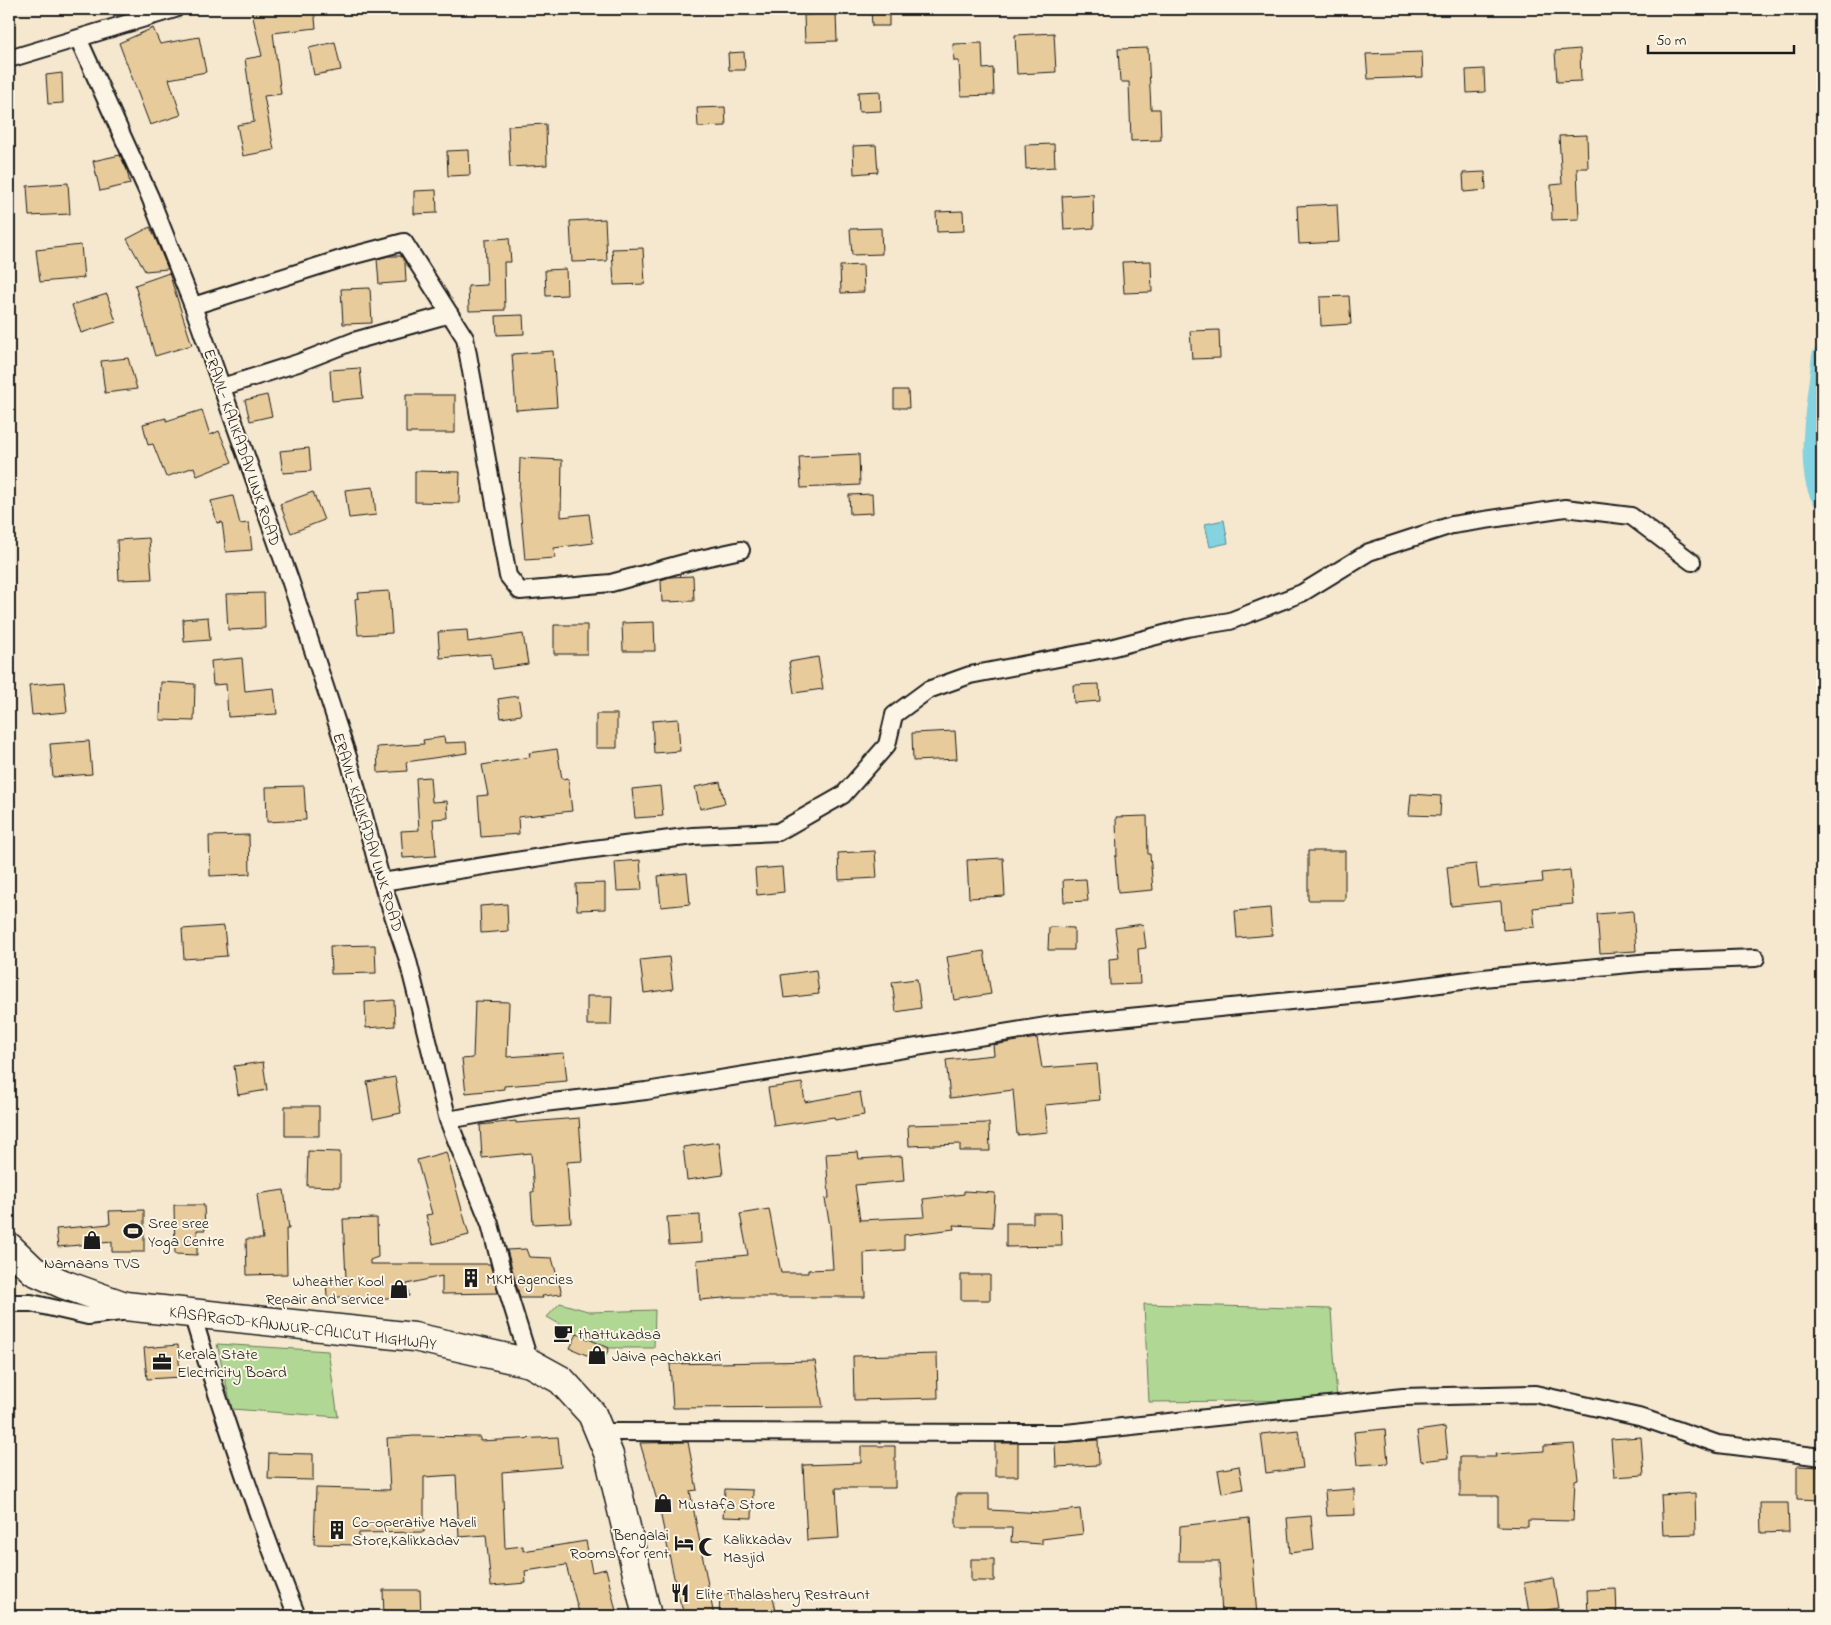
<svg xmlns="http://www.w3.org/2000/svg" width="1831" height="1625" font-family="'Indie Flower',sans-serif">
	<style>
		.green { fill: #b0d894; stroke: #667a58 }
		.water { fill: #84d3e0; stroke: #5a8a92 }
		.lines { fill: none; stroke-linecap: round; stroke-linejoin: round }
		.canal { stroke: #84d3e0; stroke-width: 20 }
		.building { fill: #e7cb9b; stroke: #1c1c1c }
		.street-casing { stroke: #1c1c1c; stroke-width: 20 }
		.highway-casing { stroke: #1c1c1c; stroke-width: 31 }
		.street { stroke: #fcf5e5; stroke-width: 16 }
		.highway { stroke: #fcf5e5; stroke-width: 28 }
		.labels { text-anchor: middle; stroke-width: 4; stroke-linejoin: round; paint-order: stroke }
		.street-label { font-size: 16px; fill: #1c1c1c; stroke: #fcf5e5 }
		.poi-label { font-size: 16px; fill: #1c1c1c; stroke: #fcf5e5; text-anchor: start }
	</style>
	<rect width="100%" height="100%" fill="#f6e8cf"/>
	<filter id="ink" filterUnits="userSpaceOnUse"><feTurbulence type="fractalNoise" baseFrequency=".02" numOctaves="2"/><feDisplacementMap in="SourceGraphic" scale="10" xChannelSelector="R" yChannelSelector="G"/><feConvolveMatrix kernelMatrix="1 2 1 2 8 2 1 2 1" color-interpolation-filters="sRGB"/></filter>
	<g filter="url(#ink)">
		<path class="green" d="M 560,1303 L 591,1312 L 655,1310 L 654,1348 L 609,1348 L 577,1334 L 547,1317 Z
			M 1144,1304 L 1331,1309 L 1337,1400 L 1149,1402 Z
			M 217,1344 L 328,1351 L 338,1417 L 232,1409 Z"/>
		<path class="water" d="M 1224,520 L 1228,543 L 1210,547 L 1205,524 Z"/>
		<g class="lines">
			<path class="canal" d="M 1822,356 C 1818,390 1803,471 1822,498"/>
		</g>
		<path class="building" d="M 251,9 L 314,9 L 316,28 L 273,33 L 281,94 L 264,96 L 274,150 L 243,156 L 237,125 L 254,122 L 245,59 L 262,56 Z
			M 871,9 L 889,9 L 889,26 L 872,26 Z
			M 836,14 L 837,41 L 805,42 L 804,15 Z
			M 153,28 L 160,44 L 199,37 L 206,72 L 169,79 L 181,115 L 150,125 L 119,43 Z
			M 1054,33 L 1056,72 L 1017,74 L 1015,35 Z
			M 335,42 L 341,70 L 314,75 L 309,48 Z
			M 982,43 L 983,69 L 993,68 L 994,95 L 961,96 L 959,61 L 954,61 L 953,44 Z
			M 1148,48 L 1151,109 L 1160,109 L 1161,140 L 1131,141 L 1129,82 L 1120,82 L 1118,49 Z
			M 1580,49 L 1581,81 L 1557,82 L 1555,51 Z
			M 744,52 L 745,70 L 729,70 L 728,53 Z
			M 1422,52 L 1423,77 L 1368,79 L 1366,54 Z
			M 1484,69 L 1485,92 L 1467,93 L 1466,70 Z
			M 62,73 L 63,103 L 48,104 L 46,75 Z
			M 880,91 L 881,111 L 859,112 L 858,92 Z
			M 725,107 L 726,126 L 698,127 L 697,108 Z
			M 546,124 L 547,165 L 510,167 L 508,126 Z
			M 1587,135 L 1588,168 L 1577,168 L 1579,219 L 1552,220 L 1551,185 L 1562,184 L 1559,136 Z
			M 1054,144 L 1055,167 L 1026,169 L 1025,145 Z
			M 876,145 L 878,172 L 854,174 L 853,146 Z
			M 469,150 L 470,175 L 448,176 L 447,151 Z
			M 120,155 L 127,170 L 130,184 L 100,191 L 93,161 Z
			M 1485,172 L 1486,190 L 1464,192 L 1463,173 Z
			M 68,183 L 70,214 L 29,216 L 27,186 Z
			M 436,190 L 437,213 L 414,214 L 414,191 Z
			M 1093,194 L 1094,228 L 1064,230 L 1062,196 Z
			M 1337,204 L 1339,242 L 1299,244 L 1297,206 Z
			M 963,211 L 964,231 L 937,232 L 936,212 Z
			M 605,219 L 607,261 L 572,262 L 570,221 Z
			M 150,227 L 154,235 L 168,269 L 145,271 L 127,239 Z
			M 881,228 L 882,254 L 852,255 L 850,229 Z
			M 509,238 L 511,262 L 504,262 L 505,310 L 469,311 L 468,286 L 487,285 L 485,240 Z
			M 81,245 L 84,278 L 40,282 L 36,250 Z
			M 643,248 L 645,284 L 614,285 L 612,249 Z
			M 389,256 L 401,256 L 405,262 L 406,282 L 379,284 L 377,259 Z
			M 1151,261 L 1152,292 L 1124,293 L 1122,262 Z
			M 863,265 L 864,292 L 841,293 L 840,266 Z
			M 566,269 L 567,295 L 546,296 L 545,270 Z
			M 169,273 L 192,345 L 155,356 L 135,285 Z
			M 370,288 L 372,323 L 343,324 L 341,289 Z
			M 107,294 L 116,322 L 81,333 L 72,305 Z
			M 1349,296 L 1351,324 L 1321,326 L 1320,297 Z
			M 523,315 L 524,334 L 497,335 L 496,316 Z
			M 1219,330 L 1220,358 L 1192,359 L 1190,331 Z
			M 553,351 L 557,407 L 516,410 L 512,354 Z
			M 128,358 L 137,389 L 105,393 L 101,361 Z
			M 360,368 L 363,398 L 332,401 L 330,370 Z
			M 894,390 L 908,390 L 909,408 L 894,408 Z
			M 267,395 L 272,416 L 250,421 L 245,400 Z
			M 406,395 L 455,395 L 455,433 L 406,433 Z
			M 202,410 L 210,435 L 219,431 L 232,462 L 197,476 L 194,467 L 166,477 L 153,444 L 148,445 L 143,424 L 166,418 L 166,421 Z
			M 309,448 L 311,471 L 283,473 L 280,451 Z
			M 859,454 L 860,485 L 801,488 L 799,457 Z
			M 520,458 L 562,460 L 561,517 L 589,514 L 593,543 L 554,548 L 555,558 L 525,560 L 519,494 Z
			M 415,471 L 460,472 L 459,503 L 415,502 Z
			M 373,487 L 376,515 L 349,518 L 345,490 Z
			M 313,492 L 324,520 L 291,533 L 280,504 Z
			M 872,494 L 873,513 L 850,514 L 849,495 Z
			M 233,496 L 240,524 L 249,523 L 252,550 L 226,552 L 222,522 L 217,523 L 211,501 Z
			M 149,538 L 152,579 L 119,580 L 117,540 Z
			M 693,576 L 694,601 L 662,602 L 661,580 L 670,577 Z
			M 389,591 L 392,633 L 358,635 L 355,599 L 359,598 L 358,593 Z
			M 264,593 L 265,628 L 228,630 L 226,594 Z
			M 208,617 L 210,640 L 184,642 L 183,619 Z
			M 654,622 L 655,651 L 623,651 L 622,623 Z
			M 554,625 L 587,625 L 587,654 L 554,654 Z
			M 467,630 L 468,642 L 523,634 L 528,664 L 493,669 L 491,654 L 440,658 L 438,632 Z
			M 818,657 L 823,689 L 794,693 L 789,662 Z
			M 242,658 L 245,691 L 274,688 L 277,714 L 228,717 L 226,684 L 213,685 L 211,661 Z
			M 64,682 L 67,712 L 32,715 L 29,685 Z
			M 161,682 L 195,684 L 194,721 L 160,720 Z
			M 1099,684 L 1100,701 L 1074,703 L 1073,685 Z
			M 518,696 L 521,715 L 501,718 L 498,699 Z
			M 596,714 L 617,714 L 617,748 L 596,748 Z
			M 678,719 L 680,751 L 654,753 L 652,721 Z
			M 955,731 L 957,759 L 913,761 L 912,733 Z
			M 444,737 L 445,743 L 466,742 L 467,753 L 406,762 L 407,771 L 378,773 L 377,747 L 424,744 L 423,740 Z
			M 89,741 L 92,774 L 53,777 L 50,744 Z
			M 557,749 L 562,779 L 568,778 L 572,811 L 518,817 L 519,834 L 481,837 L 478,796 L 488,795 L 482,765 L 530,757 L 529,753 Z
			M 430,777 L 432,802 L 447,801 L 448,818 L 433,819 L 436,856 L 403,858 L 401,831 L 419,830 L 416,778 Z
			M 720,782 L 725,803 L 700,809 L 695,787 Z
			M 304,786 L 306,820 L 267,822 L 266,787 Z
			M 660,786 L 663,816 L 635,818 L 632,789 Z
			M 1411,794 L 1441,796 L 1440,816 L 1409,815 Z
			M 1147,816 L 1148,854 L 1150,854 L 1153,890 L 1118,893 L 1115,856 L 1117,856 L 1116,817 Z
			M 249,835 L 250,874 L 210,876 L 209,836 Z
			M 875,851 L 877,878 L 839,880 L 838,853 Z
			M 1308,851 L 1345,851 L 1345,900 L 1308,900 Z
			M 1003,858 L 1005,896 L 969,898 L 967,860 Z
			M 640,860 L 642,890 L 617,891 L 615,862 Z
			M 1476,864 L 1479,888 L 1543,882 L 1542,873 L 1570,870 L 1573,904 L 1533,908 L 1535,927 L 1503,930 L 1501,901 L 1451,906 L 1447,867 Z
			M 782,867 L 784,892 L 757,895 L 755,869 Z
			M 687,873 L 690,904 L 661,907 L 658,876 Z
			M 1086,879 L 1088,901 L 1064,902 L 1063,880 Z
			M 605,883 L 605,909 L 577,910 L 576,884 Z
			M 507,904 L 508,931 L 481,933 L 480,906 Z
			M 1270,908 L 1272,935 L 1237,938 L 1235,911 Z
			M 1633,911 L 1636,951 L 1600,953 L 1597,914 Z
			M 1143,924 L 1146,948 L 1138,949 L 1140,984 L 1110,985 L 1109,959 L 1119,958 L 1115,928 Z
			M 224,926 L 227,956 L 184,959 L 182,929 Z
			M 1049,927 L 1074,928 L 1074,950 L 1048,950 Z
			M 375,945 L 376,973 L 331,974 L 330,946 Z
			M 984,951 L 991,994 L 954,1000 L 947,957 Z
			M 669,957 L 673,989 L 644,993 L 640,960 Z
			M 816,970 L 819,994 L 784,998 L 781,975 Z
			M 917,979 L 921,1008 L 896,1012 L 892,982 Z
			M 587,996 L 612,996 L 611,1025 L 587,1025 Z
			M 394,1000 L 395,1026 L 366,1028 L 365,1002 Z
			M 475,1001 L 509,1002 L 507,1057 L 564,1053 L 567,1081 L 504,1086 L 504,1089 L 466,1093 L 462,1059 L 473,1058 Z
			M 1037,1038 L 1042,1068 L 1097,1064 L 1100,1100 L 1045,1105 L 1048,1132 L 1017,1135 L 1013,1090 L 950,1098 L 946,1060 L 994,1055 L 993,1045 Z
			M 263,1062 L 267,1090 L 238,1095 L 234,1066 Z
			M 395,1077 L 401,1113 L 373,1119 L 367,1082 Z
			M 802,1083 L 805,1102 L 860,1092 L 864,1115 L 835,1120 L 834,1117 L 774,1126 L 768,1088 Z
			M 285,1106 L 319,1106 L 319,1136 L 285,1136 Z
			M 579,1118 L 582,1161 L 567,1162 L 571,1222 L 533,1224 L 531,1192 L 534,1192 L 531,1153 L 482,1158 L 480,1125 L 516,1121 L 516,1123 Z
			M 989,1123 L 990,1151 L 960,1151 L 960,1144 L 909,1146 L 908,1125 Z
			M 719,1142 L 723,1175 L 687,1180 L 683,1147 Z
			M 308,1151 L 340,1152 L 340,1187 L 307,1186 Z
			M 446,1152 L 469,1235 L 433,1244 L 426,1215 L 432,1214 L 417,1160 Z
			M 858,1152 L 859,1159 L 902,1156 L 904,1181 L 855,1185 L 860,1220 L 925,1217 L 923,1199 L 964,1194 L 964,1191 L 995,1193 L 993,1227 L 953,1225 L 954,1229 L 904,1235 L 904,1250 L 864,1253 L 865,1297 L 735,1297 L 700,1300 L 697,1260 L 748,1255 L 740,1214 L 769,1209 L 781,1273 L 808,1273 L 808,1270 L 833,1269 L 830,1226 L 825,1199 L 829,1198 L 826,1154 Z
			M 284,1190 L 289,1229 L 286,1229 L 287,1274 L 247,1275 L 246,1239 L 263,1239 L 257,1194 Z
			M 174,1205 L 204,1205 L 205,1230 L 197,1230 L 197,1255 L 175,1254 Z
			M 144,1210 L 144,1252 L 112,1252 L 112,1242 L 58,1247 L 56,1229 L 110,1224 L 109,1211 Z
			M 1033,1213 L 1061,1213 L 1062,1246 L 1006,1247 L 1006,1223 L 1033,1223 Z
			M 700,1215 L 701,1243 L 669,1245 L 667,1217 Z
			M 377,1218 L 378,1257 L 370,1260 L 370,1264 L 490,1264 L 498,1293 L 442,1294 L 442,1276 L 407,1284 L 409,1296 L 353,1301 L 353,1297 L 327,1297 L 326,1278 L 346,1278 L 343,1219 Z
			M 526,1249 L 529,1257 L 552,1258 L 562,1294 L 542,1296 L 543,1298 L 520,1298 L 507,1250 Z
			M 961,1275 L 990,1275 L 990,1300 L 961,1300 Z
			M 577,1334 L 609,1348 L 603,1362 L 570,1348 Z
			M 178,1345 L 180,1377 L 147,1379 L 144,1348 Z
			M 937,1354 L 938,1398 L 854,1400 L 853,1356 Z
			M 815,1361 L 823,1407 L 673,1408 L 670,1364 Z
			M 1445,1427 L 1448,1458 L 1421,1461 L 1417,1431 Z
			M 1385,1429 L 1388,1463 L 1357,1465 L 1354,1432 Z
			M 1298,1430 L 1303,1468 L 1266,1473 L 1261,1434 Z
			M 414,1436 L 480,1437 L 480,1441 L 558,1437 L 561,1467 L 502,1472 L 505,1548 L 523,1546 L 523,1551 L 586,1541 L 592,1572 L 606,1569 L 616,1611 L 610,1612 L 611,1616 L 580,1616 L 566,1565 L 525,1571 L 526,1583 L 491,1586 L 486,1535 L 459,1537 L 456,1475 L 424,1477 L 424,1532 L 359,1533 L 358,1545 L 314,1544 L 316,1488 L 390,1490 L 387,1438 Z
			M 1641,1437 L 1644,1475 L 1614,1477 L 1611,1439 Z
			M 1098,1440 L 1099,1465 L 1056,1467 L 1055,1443 Z
			M 688,1442 L 697,1490 L 690,1491 L 714,1616 L 685,1616 L 678,1596 L 659,1507 L 640,1443 Z
			M 995,1443 L 1018,1443 L 1018,1476 L 995,1476 Z
			M 1574,1444 L 1578,1479 L 1575,1480 L 1573,1521 L 1528,1520 L 1528,1527 L 1498,1526 L 1498,1496 L 1460,1496 L 1460,1457 L 1496,1457 L 1495,1454 L 1544,1451 L 1544,1446 Z
			M 861,1446 L 895,1446 L 895,1488 L 836,1488 L 839,1538 L 807,1540 L 803,1465 L 861,1463 Z
			M 269,1453 L 313,1454 L 313,1480 L 268,1479 Z
			M 1239,1466 L 1243,1489 L 1222,1493 L 1218,1470 Z
			M 1797,1466 L 1822,1467 L 1822,1500 L 1797,1499 Z
			M 725,1489 L 753,1490 L 752,1518 L 723,1517 Z
			M 1354,1489 L 1355,1515 L 1327,1516 L 1325,1491 Z
			M 1695,1493 L 1696,1534 L 1663,1535 L 1661,1495 Z
			M 956,1494 L 989,1494 L 989,1510 L 1043,1513 L 1080,1509 L 1083,1534 L 1042,1539 L 1042,1544 L 1011,1542 L 1012,1528 L 956,1528 Z
			M 1760,1503 L 1788,1503 L 1789,1532 L 1761,1533 Z
			M 1311,1516 L 1314,1550 L 1290,1553 L 1287,1518 Z
			M 1249,1518 L 1257,1616 L 1222,1616 L 1219,1561 L 1179,1561 L 1180,1526 Z
			M 971,1559 L 994,1559 L 994,1581 L 971,1581 Z
			M 1553,1578 L 1558,1608 L 1529,1613 L 1524,1583 Z
			M 1616,1589 L 1617,1616 L 1588,1616 L 1587,1590 Z
			M 383,1590 L 420,1590 L 421,1616 L 384,1616 Z
			M 772,1592 L 777,1616 L 719,1616 L 720,1595 Z"/>
		<g class="lines">
			<g class="street-casing">
				<path id="street" d="M 78,38 L 150,197 L 193,306 L 347,257 L 404,242 L 465,338 L 508,576 L 520,591 L 611,583 L 695,560 L 741,550
					M 9,59 L 175,9
					M 193,306 L 290,580 L 349,760 L 382,882 L 407,957 L 448,1120 L 490,1224 L 506,1286 L 530,1363
					M 222,387 L 298,363 L 354,341 L 450,314
					M 382,882 L 586,850 L 693,836 L 778,832 L 843,795 L 887,745 L 894,715 L 928,690 L 970,675 L 1110,648 L 1187,628 L 1230,621 L 1302,593 L 1369,552 L 1452,525 L 1565,508 L 1631,516 L 1692,562
					M 448,1120 L 544,1103 L 646,1091 L 1058,1024 L 1381,992 L 1483,978 L 1650,962 L 1756,958
					M 9,1303 L 31,1303 L 88,1316 L 121,1312 L 125,1306
					M 192,1314 C 223,1416 257,1517 297,1616
					M 601,1432 L 1066,1433 L 1403,1397 L 1535,1394 L 1643,1418 L 1718,1444 L 1822,1457"/>
			</g>
			<g class="highway-casing">
				<path id="highway" d="M 9,1247 L 34,1271 L 63,1284 L 125,1306 L 414,1337 L 530,1363 L 561,1380 L 592,1414 L 609,1455 L 647,1616"/>
			</g>
			<use href="#street" class="street"/>
			<use href="#highway" class="highway"/>
		</g>
	</g>
	<defs>
		<g id="stadium-bare" transform="scale(1.5)"><path d="M0-5a6.5 5 0 1 0 0 10a6.5 5 0 1 0 0-10ZM-3.5-1.8h7v3.6h-7Z" fill="#1c1c1c" stroke="#fcf5e5" stroke-width="2.5" paint-order="stroke"/></g>
		<g id="shop-bare" transform="scale(1.5)"><path d="M-5-2.5h2.3a2.7 3.5 0 0 1 5.4 0H5L5.5 6h-11ZM-1.5-2.5h3a1.5 2.3 0 0 0-3 0Z" fill="#1c1c1c" stroke="#fcf5e5" stroke-width="2.5" paint-order="stroke"/></g>
		<g id="building-bare" transform="scale(1.5)"><path d="M-4-6H4V6H1V3H-1V6H-4ZM-2.5-4.3h1.7v1.8h-1.7ZM.8-4.3h1.7v1.8H.8ZM-2.5-1h1.7V.8h-1.7ZM.8-1h1.7V.8H.8Z" fill="#1c1c1c" stroke="#fcf5e5" stroke-width="2.5" paint-order="stroke"/></g>
		<g id="cafe-bare" transform="scale(1.5)"><path d="M-5.5-4.5H6V0H3Q3 3.5 0 3.5H-2.5Q-5.5 3.5-5.5 0ZM3-3.2v2h1.7v-2ZM-6 4.5H4V6H-6Z" fill="#1c1c1c" stroke="#fcf5e5" stroke-width="2.5" paint-order="stroke"/></g>
		<g id="office-bare" transform="scale(1.5)"><path d="M-6-3h4V-5.5h4V-3h4V5H-6ZM-1-4.5V-3h2v-1.5ZM-6 0V1H6V0Z" fill="#1c1c1c" stroke="#fcf5e5" stroke-width="2.5" paint-order="stroke"/></g>
		<g id="hotel-bare" transform="scale(1.5)"><path d="M-6-4.5h1.5V1H6V5H4.5V3h-9V5H-6ZM-4 0a1.8 1.8 0 1 1 3.6 0ZM.5 0V-2.5h3Q6-2.5 6 0Z" fill="#1c1c1c" stroke="#fcf5e5" stroke-width="2.5" paint-order="stroke"/></g>
		<g id="mosque-bare" transform="scale(1.5)"><path d="M3.5-4.9A6 6 0 1 0 3.5 4.9A5 5 0 1 1 3.5-4.9Z" fill="#1c1c1c" stroke="#fcf5e5" stroke-width="2.5" paint-order="stroke"/></g>
		<g id="restaurant-bare" transform="scale(1.5)"><path d="M-5-6h1v4h1v-4h1v4h1v-4h1v5L-1.5 .5V6h-2V.5L-5-1ZM5-6V6H3V1.5H1.5Q1.5-4 5-6Z" fill="#1c1c1c" stroke="#fcf5e5" stroke-width="2.5" paint-order="stroke"/></g>
	</defs>
	<g fill-rule="evenodd">
		<use href="#stadium-bare" x="133" y="1231"/>
		<use href="#shop-bare" x="92" y="1240"/>
		<use href="#building-bare" x="471" y="1278"/>
		<use href="#shop-bare" x="399" y="1289"/>
		<use href="#cafe-bare" x="563" y="1333"/>
		<use href="#shop-bare" x="597" y="1355"/>
		<use href="#office-bare" x="162" y="1362"/>
		<use href="#shop-bare" x="663" y="1503"/>
		<use href="#building-bare" x="337" y="1530"/>
		<use href="#hotel-bare" x="684" y="1543"/>
		<use href="#mosque-bare" x="708" y="1547"/>
		<use href="#restaurant-bare" x="680" y="1593"/>
	</g>
	<g class="labels">
		<g class="street-label">
			<text transform="translate(243 447) rotate(71)" y="6">ERAVIL- KALIKADAV LINK ROAD</text>
			<text transform="translate(369 832) rotate(73)" y="6">ERAVIL- KALIKADAV LINK ROAD</text>
			<text transform="translate(303 1327) rotate(7)" y="6">KASARGOD-KANNUR-CALICUT HIGHWAY</text>
		</g>
		<g class="poi-label">
			<text x="148" y="1228">Sree sree<tspan x="148" dy="18">Yoga Centre</tspan></text>
			<text x="92" y="1268" text-anchor="middle">Namaans TVS</text>
			<text x="486" y="1284">MKM agencies</text>
			<text x="384" y="1286" text-anchor="end">Wheather Kool<tspan x="384" dy="18">Repair and service</tspan></text>
			<text x="578" y="1339">thattukadsa</text>
			<text x="177" y="1359">Kerala State<tspan x="177" dy="18">Electricity Board</tspan></text>
			<text x="612" y="1361">Jaiva pachakkari</text>
			<text x="678" y="1509">Mustafa Store</text>
			<text x="352" y="1527">Co-operative Maveli<tspan x="352" dy="18">Store,Kalikkadav</tspan></text>
			<text x="669" y="1540" text-anchor="end">Bengalai<tspan x="669" dy="18">Rooms for rent</tspan></text>
			<text x="723" y="1544">Kalikkadav<tspan x="723" dy="18">Masjid</tspan></text>
			<text x="695" y="1599">Elite Thalashery Restraunt</text>
		</g>
	</g>
	<rect width="1831" height="1625" fill="none" stroke="#fcf5e5" stroke-width="30"/>
	<rect x="15" y="15" width="1801" height="1595" fill="none" stroke="#1c1c1c" stroke-width="2" filter="url(#ink)"/>
	<path d="M1648 45v8h146v-8" fill="none" stroke="#1c1c1c" stroke-width="2.5"/>
	<text x="1656" y="45" font-size="15" fill="#1c1c1c" stroke="#fcf5e5" stroke-width="4" paint-order="stroke">50 m</text>
</svg>
